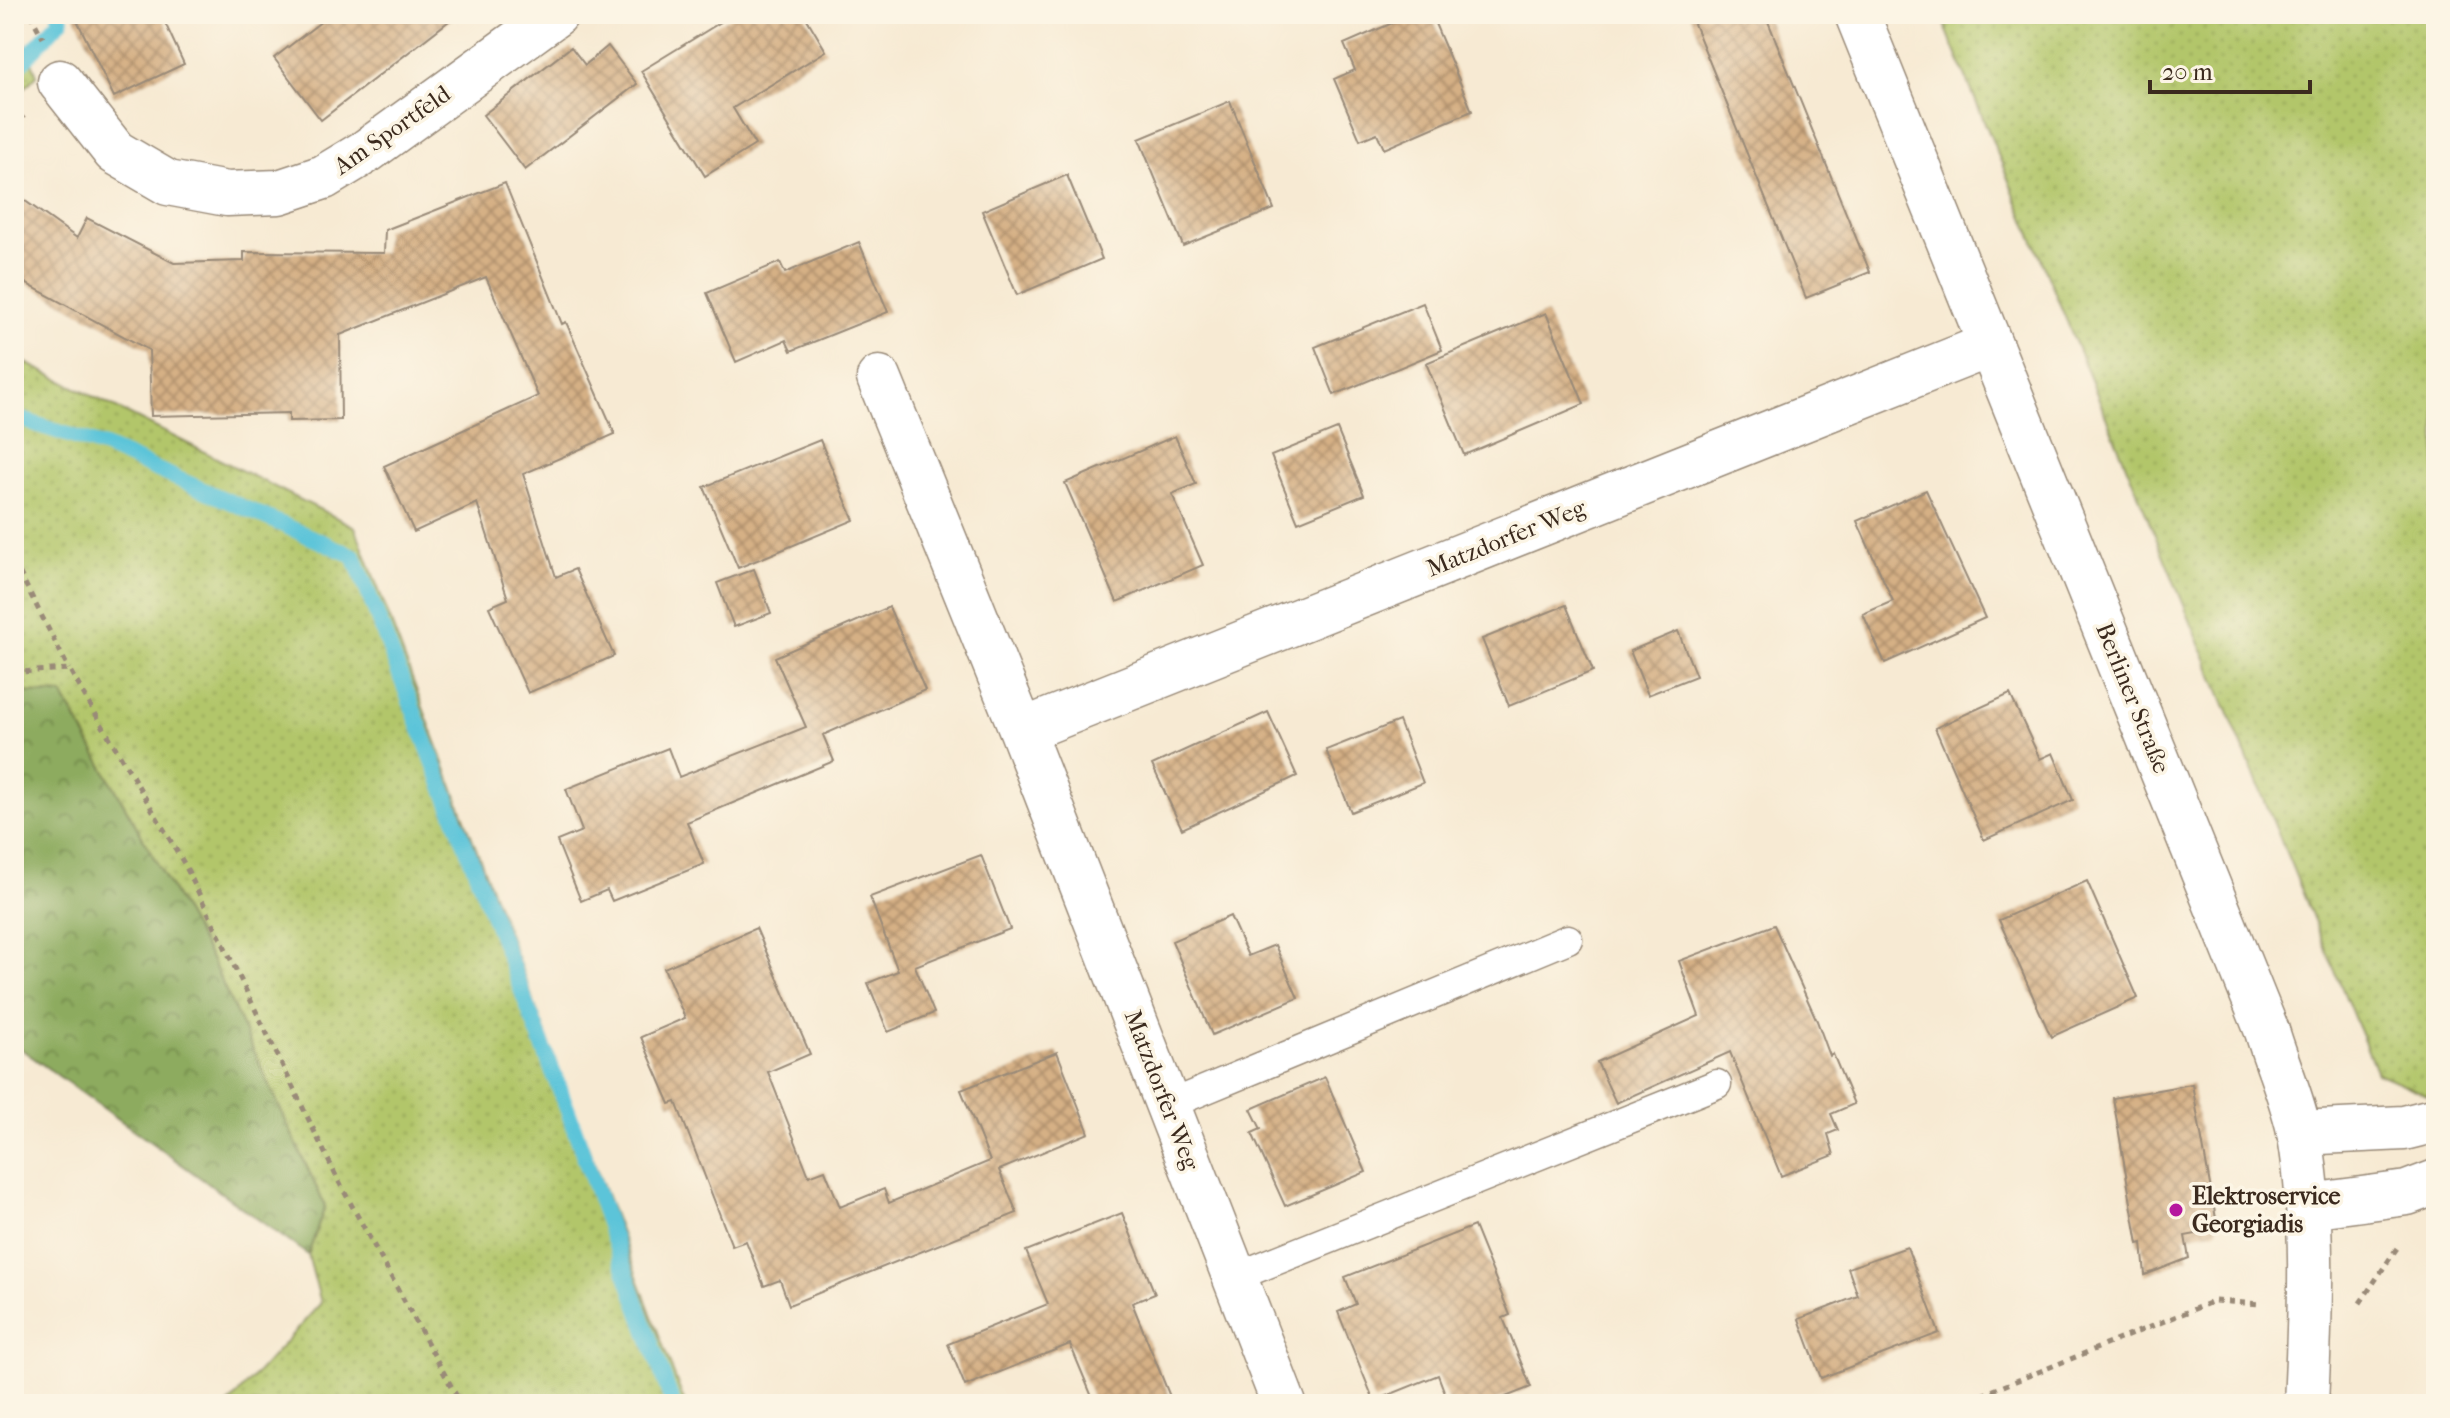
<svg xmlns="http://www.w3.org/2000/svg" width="2450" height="1418" font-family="'IM FELL French Canon',serif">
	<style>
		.grass { fill: url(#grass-dots); stroke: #767844; stroke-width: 2 }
		.forest { fill: url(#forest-crowns); stroke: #646a3e; stroke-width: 2 }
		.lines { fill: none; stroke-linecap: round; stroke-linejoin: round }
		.stream { stroke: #5cc4d9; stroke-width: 16 }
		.building { fill: url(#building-cross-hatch) }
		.service-casing { stroke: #998a78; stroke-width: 31 }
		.minor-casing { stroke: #998a78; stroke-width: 47 }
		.tertiary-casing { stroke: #998a78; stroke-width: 47 }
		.path { stroke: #998a78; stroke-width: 5; stroke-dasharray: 6 6; stroke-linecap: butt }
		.service { stroke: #fff; stroke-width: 28 }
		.minor { stroke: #fff; stroke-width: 44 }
		.tertiary { stroke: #fff; stroke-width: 44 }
		.poi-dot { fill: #b5179e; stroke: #fcf5e5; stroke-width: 3 }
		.labels { text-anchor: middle; stroke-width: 7; stroke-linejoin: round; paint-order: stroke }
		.street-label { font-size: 24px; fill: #3b2a1e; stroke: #fcf5e5 }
		.poi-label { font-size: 24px; font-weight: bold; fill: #3b2a1e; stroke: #fcf5e5; text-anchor: start }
	</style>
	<defs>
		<pattern id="grass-dots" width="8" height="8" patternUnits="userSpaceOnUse" patternTransform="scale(2)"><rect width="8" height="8" fill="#b2c66a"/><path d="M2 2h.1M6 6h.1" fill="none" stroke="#9aaa5b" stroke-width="1.8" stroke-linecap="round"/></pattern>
		<pattern id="forest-crowns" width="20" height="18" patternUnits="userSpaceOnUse" patternTransform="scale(2)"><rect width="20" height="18" fill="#8dab5e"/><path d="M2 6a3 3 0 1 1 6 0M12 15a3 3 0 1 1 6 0" fill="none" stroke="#748b4d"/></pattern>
		<pattern id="building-cross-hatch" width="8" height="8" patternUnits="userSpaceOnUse" patternTransform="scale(2)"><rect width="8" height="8" fill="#d5b085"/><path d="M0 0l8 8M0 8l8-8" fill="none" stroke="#ae8f6c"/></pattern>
	</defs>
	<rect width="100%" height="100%" fill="#fcf5e5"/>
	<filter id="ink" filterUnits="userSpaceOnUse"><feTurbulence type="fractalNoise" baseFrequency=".0125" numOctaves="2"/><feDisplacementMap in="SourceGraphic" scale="16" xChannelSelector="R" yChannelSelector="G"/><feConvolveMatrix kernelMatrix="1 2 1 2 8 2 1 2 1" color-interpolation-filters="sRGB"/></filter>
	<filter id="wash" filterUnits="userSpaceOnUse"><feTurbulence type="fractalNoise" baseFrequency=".006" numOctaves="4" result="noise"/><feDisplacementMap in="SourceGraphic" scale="32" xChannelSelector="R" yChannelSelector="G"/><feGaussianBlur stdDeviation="1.8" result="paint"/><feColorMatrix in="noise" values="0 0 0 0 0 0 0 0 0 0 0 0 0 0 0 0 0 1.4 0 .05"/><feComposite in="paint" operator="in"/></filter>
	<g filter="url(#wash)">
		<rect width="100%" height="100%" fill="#f7ead3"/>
		<path class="grass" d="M 1940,14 L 2436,14 L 2436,1099 L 2377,1073 Z
			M 14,15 L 37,75 L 14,99 Z
			M 14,357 L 355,527 L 685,1404 L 229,1404 L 321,1303 L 308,1255 L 325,1206 L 212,961 L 62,694 L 14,692 Z"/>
		<path class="forest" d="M 14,692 L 62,694 L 212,961 L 325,1206 L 308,1255 L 14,1044 Z"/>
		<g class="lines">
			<path class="stream" d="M 14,71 L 61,20 L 59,14
				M 14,417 L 105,447 L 354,556 L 568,1111 L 673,1404"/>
		</g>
		<g id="blocks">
			<path class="building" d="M 74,14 L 161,14 L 184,64 L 114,97 Z
				M 331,14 L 458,14 L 321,120 L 274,58 Z
				M 734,14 L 804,14 L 826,51 L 733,108 L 755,145 L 705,176 L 641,71 Z
				M 1413,14 L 1431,14 L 1472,111 L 1384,149 L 1377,133 L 1360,140 L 1334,79 L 1355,70 L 1344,44 Z
				M 1690,14 L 1765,14 L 1870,272 L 1806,298 Z
				M 608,46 L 637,84 L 525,170 L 483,115 L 571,47 L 585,65 Z
				M 1230,101 L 1274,209 L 1183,246 L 1139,139 Z
				M 1067,175 L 1102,259 L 1017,295 L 982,211 Z
				M 505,183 L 562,324 L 566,322 L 615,434 L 523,474 L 556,577 L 575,569 L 614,656 L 528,693 L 489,607 L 508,599 L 477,503 L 414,532 L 384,466 L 538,396 L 486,277 L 340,335 L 341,420 L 289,421 L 289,413 L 151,416 L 149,350 L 14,277 L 14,193 L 77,238 L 87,218 L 174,263 L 244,261 L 244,252 L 384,253 L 385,230 Z
				M 859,242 L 888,312 L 791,351 L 786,340 L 736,362 L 707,293 L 780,262 L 785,273 Z
				M 1423,303 L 1442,350 L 1334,395 L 1315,347 Z
				M 1546,313 L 1584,404 L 1464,455 L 1426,363 Z
				M 1337,429 L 1364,495 L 1298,522 L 1271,456 Z
				M 1175,436 L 1196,484 L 1172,494 L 1203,565 L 1117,602 L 1065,483 Z
				M 820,440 L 854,520 L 738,568 L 704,487 Z
				M 1926,490 L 1985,618 L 1885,663 L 1863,614 L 1893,601 L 1857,521 Z
				M 754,569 L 771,613 L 734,627 L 717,583 Z
				M 1566,605 L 1593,671 L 1509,706 L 1482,639 Z
				M 889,607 L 925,690 L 823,735 L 834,761 L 687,822 L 704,864 L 612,901 L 607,890 L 581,901 L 557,841 L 582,831 L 566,789 L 668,748 L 679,777 L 806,727 L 775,657 Z
				M 1678,631 L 1696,676 L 1648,695 L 1630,651 Z
				M 2010,694 L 2040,759 L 2053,753 L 2073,800 L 1984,840 L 1935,728 Z
				M 1268,712 L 1297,776 L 1182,829 L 1152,765 Z
				M 1399,721 L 1423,783 L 1351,812 L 1326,750 Z
				M 981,855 L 1010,929 L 915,966 L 934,1013 L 888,1032 L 868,983 L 898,971 L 870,897 Z
				M 2087,881 L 2138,998 L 2051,1037 L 1999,920 Z
				M 1230,916 L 1248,956 L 1275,945 L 1298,998 L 1212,1035 L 1172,941 Z
				M 1774,925 L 1817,1021 L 1830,1056 L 1833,1054 L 1854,1104 L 1831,1114 L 1838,1130 L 1828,1134 L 1834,1155 L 1781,1176 L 1730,1052 L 1616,1103 L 1597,1062 L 1699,1016 L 1679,961 Z
				M 756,928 L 810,1054 L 768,1072 L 809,1176 L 825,1170 L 840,1207 L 884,1189 L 889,1203 L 990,1161 L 961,1090 L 1057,1052 L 1089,1133 L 999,1170 L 1017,1213 L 789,1305 L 780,1280 L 764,1286 L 746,1241 L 732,1246 L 676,1102 L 670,1104 L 641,1037 L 685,1018 L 664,968 Z
				M 1325,1077 L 1366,1172 L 1285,1206 L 1252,1133 L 1261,1129 L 1251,1109 Z
				M 2192,1084 L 2218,1230 L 2185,1236 L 2189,1258 L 2145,1275 L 2142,1243 L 2138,1244 L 2113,1098 Z
				M 1122,1213 L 1155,1294 L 1132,1303 L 1173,1404 L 1095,1404 L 1070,1344 L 965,1386 L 948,1344 L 1048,1304 L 1026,1251 Z
				M 1474,1226 L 1510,1315 L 1503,1318 L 1531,1387 L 1488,1404 L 1449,1404 L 1438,1375 L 1374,1401 L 1338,1312 L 1356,1304 L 1345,1277 Z
				M 1907,1247 L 1939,1333 L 1821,1378 L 1799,1319 L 1858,1296 L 1848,1268 Z"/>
		</g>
	</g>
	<g filter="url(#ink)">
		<use href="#blocks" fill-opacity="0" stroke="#998a78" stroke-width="2"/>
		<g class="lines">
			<g class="service-casing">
				<path id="service" d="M 1168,1105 L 1568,939
					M 1235,1277 L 1717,1084"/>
			</g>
			<g class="minor-casing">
				<path id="minor" d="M 60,82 L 115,152 L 168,183 L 227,194 L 279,192 L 324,177 L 367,151 L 556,14
					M 879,378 L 1022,731 L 1284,1404
					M 1022,731 L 1990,345
					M 2299,1133 L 2404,1128 L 2436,1120
					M 2309,1206 L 2407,1193 L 2436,1182"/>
			</g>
			<g class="tertiary-casing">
				<path id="tertiary" d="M 1857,14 L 2267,1031 C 2277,1065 2294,1102 2300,1136 C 2315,1225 2310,1315 2306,1404"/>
			</g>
			<path class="path" d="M 30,14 L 43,38
				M 14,125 L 24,116
				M 14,562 L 69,669
				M 14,668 L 19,672 L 69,669 L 185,865 L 339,1182 L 461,1404
				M 2360,1303 L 2399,1245
				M 1959,1404 L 2214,1301 L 2262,1304"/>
			<use href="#service" class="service"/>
			<use href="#minor" class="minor"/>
			<use href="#tertiary" class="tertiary"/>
		</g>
	</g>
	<circle class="poi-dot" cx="2176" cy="1210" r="8"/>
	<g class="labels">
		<g class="street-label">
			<text transform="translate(392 130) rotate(-35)" y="8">Am Sportfeld</text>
			<text transform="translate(1506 538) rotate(-22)" y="8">Matzdorfer Weg</text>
			<text transform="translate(2133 698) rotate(68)" y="8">Berliner Straße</text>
			<text transform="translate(1162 1090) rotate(69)" y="8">Matzdorfer Weg</text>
		</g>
		<g class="poi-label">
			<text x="2192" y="1204">Elektroservice<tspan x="2192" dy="28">Georgiadis</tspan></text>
		</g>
	</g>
	<rect width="2450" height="1418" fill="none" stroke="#fcf5e5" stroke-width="48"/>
	<path d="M2150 80v12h160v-12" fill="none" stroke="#3b2a1e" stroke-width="4"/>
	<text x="2162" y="80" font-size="24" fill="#3b2a1e" stroke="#fcf5e5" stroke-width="6" paint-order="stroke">20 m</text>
</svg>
